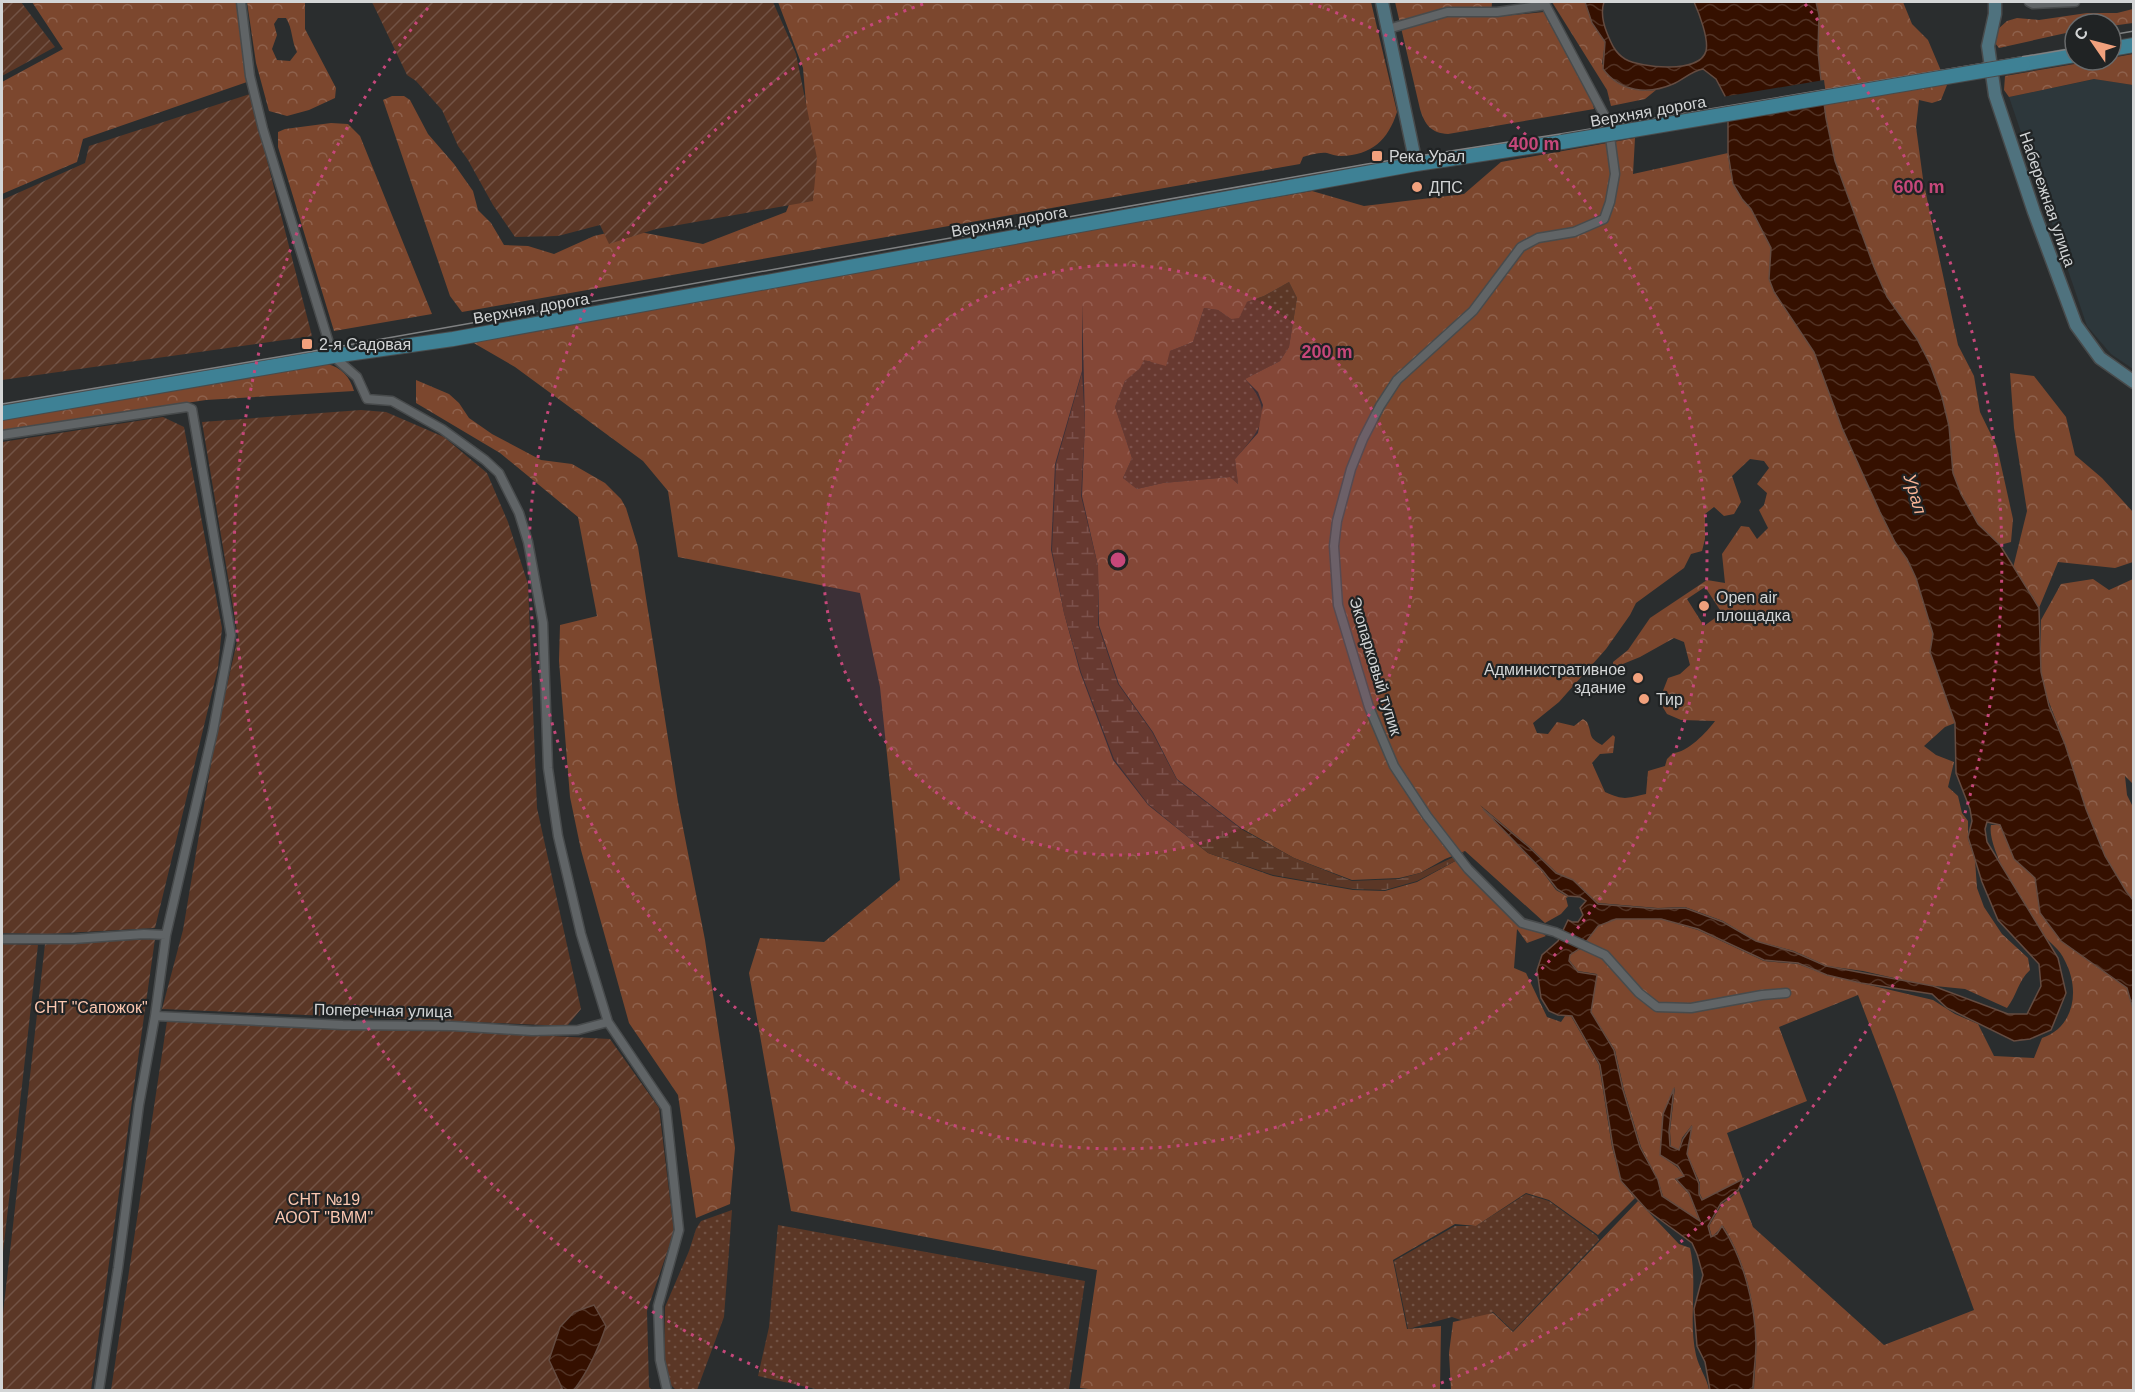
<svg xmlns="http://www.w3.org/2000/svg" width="2135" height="1392" font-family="Arial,sans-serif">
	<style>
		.built { fill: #2d373b }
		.grass { fill: url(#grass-dots) }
		.forest { fill: url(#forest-crowns); fill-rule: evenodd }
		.wetland { fill: url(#wetland-marsh) }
		.garden { fill: url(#garden-furrows) }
		.water { fill: url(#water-waves); stroke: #644b40; stroke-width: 1.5 }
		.pier { fill: #2a2d2e }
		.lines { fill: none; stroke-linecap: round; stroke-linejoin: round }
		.minor-casing { stroke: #484b4c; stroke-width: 11 }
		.secondary-casing { stroke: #484b4c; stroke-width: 15 }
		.primary-casing { stroke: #484b4c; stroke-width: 16 }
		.minor { stroke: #606466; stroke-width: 8 }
		.secondary { stroke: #4f727e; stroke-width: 12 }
		.primary { stroke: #3e8195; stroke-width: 14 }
		.tram { stroke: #7f8182; stroke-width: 1.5 }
		.primary-bridge-casing { stroke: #484b4c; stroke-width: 16; stroke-linecap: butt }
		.primary-bridge { stroke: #3e8195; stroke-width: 14 }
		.ring { fill: none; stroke: #c6477a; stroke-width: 3; stroke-dasharray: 3 6 }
		.poi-dot { fill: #f1a17d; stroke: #202324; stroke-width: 2 }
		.labels { text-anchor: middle; stroke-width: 4.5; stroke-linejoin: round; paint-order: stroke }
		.street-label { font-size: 16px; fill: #d3d5d6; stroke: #202324 }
		.poi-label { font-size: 16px; fill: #d3d5d6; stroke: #202324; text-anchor: start }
		.park-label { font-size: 16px; fill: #fcc8b1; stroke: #202324 }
		.water-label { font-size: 18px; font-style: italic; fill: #f7b395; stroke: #202324 }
		.centre { fill: #c6477a; stroke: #202324; stroke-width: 3 }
		.ring-label { font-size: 18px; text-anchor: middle; font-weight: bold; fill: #c6477a; stroke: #202324; stroke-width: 4.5; stroke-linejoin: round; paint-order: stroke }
	</style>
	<defs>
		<pattern id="grass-dots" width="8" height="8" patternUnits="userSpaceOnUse" patternTransform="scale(1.5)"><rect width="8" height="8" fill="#5b3726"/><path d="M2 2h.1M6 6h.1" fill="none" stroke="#725345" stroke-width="1.8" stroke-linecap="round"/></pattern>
		<pattern id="forest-crowns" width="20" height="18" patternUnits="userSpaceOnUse" patternTransform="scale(1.5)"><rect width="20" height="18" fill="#7c472e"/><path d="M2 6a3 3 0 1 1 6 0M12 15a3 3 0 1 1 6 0" fill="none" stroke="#8e614c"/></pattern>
		<pattern id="wetland-marsh" width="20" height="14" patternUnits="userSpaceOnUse" patternTransform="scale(1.5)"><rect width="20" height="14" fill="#5b3726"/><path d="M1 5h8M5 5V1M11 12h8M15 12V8" fill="none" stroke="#725345"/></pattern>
		<pattern id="garden-furrows" width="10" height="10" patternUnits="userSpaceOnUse" patternTransform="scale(1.5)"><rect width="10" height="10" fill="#5b3726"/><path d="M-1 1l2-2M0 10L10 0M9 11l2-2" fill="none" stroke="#725345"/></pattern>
		<pattern id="water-waves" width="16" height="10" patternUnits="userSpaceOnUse" patternTransform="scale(1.5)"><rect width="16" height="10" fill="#351000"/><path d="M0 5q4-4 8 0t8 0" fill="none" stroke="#513224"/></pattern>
	</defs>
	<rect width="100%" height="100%" fill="#2a2d2e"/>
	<path class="built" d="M 2095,79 L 2133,85 L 2133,369 L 2111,354 L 2087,326 L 2009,97 Z"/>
	<path class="grass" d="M 1289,282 L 1297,298 L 1289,347 L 1280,361 L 1245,379 C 1276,413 1260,430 1235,459 L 1238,484 L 1230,477 L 1163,483 L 1137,489 L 1123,478 L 1132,458 L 1115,407 L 1125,381 L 1139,368 L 1144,359 L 1150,362 L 1170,351 L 1193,342 L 1204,308 L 1218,310 L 1231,319 L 1247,302 L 1264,296 Z
		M 1526,1194 L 1549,1201 L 1597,1236 L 1599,1240 L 1513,1331 L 1493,1312 L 1472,1324 L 1452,1317 L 1408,1329 L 1394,1261 L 1455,1226 L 1476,1226 Z
		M 732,1210 L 724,1317 L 697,1390 L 676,1390 L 667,1381 L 664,1372 L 665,1307 L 689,1251 L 696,1229 L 701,1221 Z
		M 778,1225 L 1085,1281 L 1069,1389 L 1077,1390 L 820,1390 L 758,1376 L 769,1327 Z"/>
	<path class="forest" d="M 32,2 L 236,2 L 247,82 L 83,139 L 77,162 L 2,194 L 2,82 L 63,49 Z
		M 247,2 L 305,2 L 305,29 L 336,88 L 335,98 L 309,110 L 287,116 L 269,111 L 256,63 ZM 278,18 L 286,18 C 293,29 291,40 297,52 L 290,61 L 277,60 L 272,49 L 277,35 L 274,24 Z
		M 778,2 L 1371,2 L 1397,112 C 1388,140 1372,155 1341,156 C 1336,156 1331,154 1327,153 C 1319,152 1310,155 1303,157 L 1300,164 L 462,312 L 450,296 L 383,100 L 392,96 L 404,96 L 410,100 L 428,134 L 454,164 L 473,191 L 478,210 L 491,223 L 504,245 L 528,246 L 554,254 L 594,236 L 624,229 L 703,244 L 786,212 L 810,153 L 803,68 Z
		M 1395,2 L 1492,2 L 1491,17 L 1544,12 C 1558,44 1589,76 1594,109 L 1448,134 C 1431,133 1425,125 1420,109 Z
		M 1552,2 L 1585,2 L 1592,23 L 1605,42 L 1602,64 C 1621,83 1627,93 1656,90 L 1645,99 L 1611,106 L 1607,90 Z
		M 1816,2 L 1903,2 L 1912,24 L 1928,40 L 1947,85 L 1941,100 L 1932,103 L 1919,100 L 1916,127 L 1923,179 L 1935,238 L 1958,345 L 1974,376 L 1980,412 L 1997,447 L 2013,519 L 2011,542 L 2000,545 L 1978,524 L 1961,494 L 1953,473 L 1949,442 L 1917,339 L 1887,297 L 1874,267 L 1835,161 L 1826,118 L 1820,72 L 1818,51 L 1819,15 Z
		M 2133,9 L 2133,23 L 2111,26 L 2111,24 L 2075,24 L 2075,31 L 1999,48 L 1995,43 L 1997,30 L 2007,21 L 2017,18 L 2039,20 L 2087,13 L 2117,13 Z
		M 2133,54 L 2133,85 L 2094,79 L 2009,97 L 2004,90 L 2005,76 L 2098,60 L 2111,60 L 2111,58 Z
		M 331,123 L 348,124 L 360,136 L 432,314 L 334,331 L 278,147 L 278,132 L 285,129 Z
		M 1635,138 L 1633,174 L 1728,153 L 1730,171 L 1742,199 L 1751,209 L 1771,248 L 1769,279 L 1774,292 L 1814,352 L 1842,428 L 1880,512 L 1895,542 L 1907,559 L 1916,578 L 1933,634 L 1930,652 L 1955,723 L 1945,727 L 1924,746 L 1936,755 L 1954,762 L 1948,787 L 1958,796 L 1962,813 L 1968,821 L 1968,839 L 1975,860 L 1977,888 L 1984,907 L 2002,934 L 2028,958 L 2030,970 C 2018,981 2017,995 2007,1008 L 1965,989 L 1925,985 L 1863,971 L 1827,966 L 1794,951 L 1756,941 L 1723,921 L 1685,907 L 1658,908 L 1598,903 L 1573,880 L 1557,873 L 1530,847 L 1480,805 L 1542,871 L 1556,890 L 1568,897 L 1566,898 L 1568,906 L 1561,914 L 1545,923 L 1465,851 L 1445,859 L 1420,873 L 1399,878 L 1352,880 L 1294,858 L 1241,828 L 1177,779 L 1153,732 L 1119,684 L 1099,625 L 1098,566 L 1082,496 L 1085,422 L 1082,302 L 1082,371 L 1055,464 L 1051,550 L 1064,613 L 1080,672 L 1113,760 L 1148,805 L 1208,853 L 1273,876 L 1353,890 L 1385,891 L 1417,882 L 1459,859 L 1485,887 L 1546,936 L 1527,943 L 1517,929 L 1514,968 L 1526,973 L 1547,1017 L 1561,1022 L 1565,1016 L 1571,1016 L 1599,1065 L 1612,1147 L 1621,1181 L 1635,1198 L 1598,1235 L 1549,1200 L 1526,1193 L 1476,1226 L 1455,1224 L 1393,1260 L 1407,1329 L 1441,1326 L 1440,1390 L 1097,1390 L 1080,1388 L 1097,1270 L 791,1211 L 749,973 L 760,938 L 824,942 L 900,880 L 880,687 L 860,593 L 678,557 L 668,491 L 643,461 L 515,367 L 465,338 L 1312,191 L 1364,206 L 1464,194 L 1501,162 ZM 1289,282 L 1297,298 L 1289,347 L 1280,361 L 1245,379 L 1258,392 L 1263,405 L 1258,433 L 1235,459 L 1238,484 L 1230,477 L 1163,483 L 1137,489 L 1123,478 L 1132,458 L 1115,407 L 1125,381 L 1140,368 L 1144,360 L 1166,366 L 1170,351 L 1193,342 L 1204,308 L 1218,310 L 1231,319 L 1239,318 L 1247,302 L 1264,296 ZM 1750,459 L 1764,461 L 1769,468 L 1757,484 L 1767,493 L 1764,505 L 1759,510 L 1768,528 L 1757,539 L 1749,527 L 1741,526 L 1722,554 L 1725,583 L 1707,580 L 1650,618 L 1628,650 L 1613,662 L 1613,668 L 1640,657 L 1674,638 L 1684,642 L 1690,665 L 1680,674 L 1668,678 L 1659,701 L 1667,714 L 1681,720 L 1715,721 C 1707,732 1687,753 1673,753 L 1667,759 L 1665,766 L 1648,771 L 1646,794 C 1626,798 1625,801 1605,792 L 1592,763 L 1600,754 L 1613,753 L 1615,737 L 1613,735 L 1602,745 C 1587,737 1593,735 1587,722 L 1583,719 L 1574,726 L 1557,722 L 1548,734 L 1537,733 L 1533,723 L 1559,702 L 1606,649 L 1630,615 L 1636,603 L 1684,568 L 1691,554 L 1702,551 L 1705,539 L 1705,514 L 1714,507 L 1724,516 L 1734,514 L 1741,502 L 1732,476 ZM 1705,587 L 1722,613 L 1704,626 L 1687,599 Z
		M 327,364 C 341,367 350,377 354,391 L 206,400 L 2,431 L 2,419 Z
		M 2010,373 L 2034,376 L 2066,417 L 2075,455 L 2102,478 L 2133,512 L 2133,562 L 2115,568 L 2058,562 L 2039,608 L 2033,597 L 2013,568 L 2027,511 L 2014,428 Z
		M 416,380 L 449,394 L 459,403 L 469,418 L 492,434 L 541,460 L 572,464 L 605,483 L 621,499 L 626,508 L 638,547 L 678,802 L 705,940 L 728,1095 L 735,1148 L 730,1204 L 696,1218 L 678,1095 L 629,1023 L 581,850 L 570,797 L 559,661 L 560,625 L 597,616 L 578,517 L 500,453 L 416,403 Z
		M 2093,579 L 2109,590 L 2133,579 L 2133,784 L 2125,776 L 2127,795 L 2133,807 L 2133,900 L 2126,891 L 2105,856 L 2086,809 L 2065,744 L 2044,689 L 2041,672 L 2041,620 L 2061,584 Z
		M 1991,825 L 2000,825 L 2014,859 L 2035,878 L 2040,913 L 2061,941 L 2127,988 L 2133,1009 L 2133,1390 L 1754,1390 C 1754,1375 1757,1359 1756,1343 C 1756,1305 1744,1258 1723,1226 L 1712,1237 L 1709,1226 L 1722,1204 L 1739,1191 L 1753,1227 L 1884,1345 L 1974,1310 L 1895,1092 L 1858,995 L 1779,1027 L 1807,1101 L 1727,1133 L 1743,1179 L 1703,1200 L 1700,1194 L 1700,1183 L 1687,1154 L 1692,1125 L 1682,1138 L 1679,1150 L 1671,1146 L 1670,1131 L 1675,1087 L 1663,1114 L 1660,1155 L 1677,1167 L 1684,1176 L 1675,1179 L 1689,1194 L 1699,1220 L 1663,1196 L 1658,1180 L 1641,1147 L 1624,1090 L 1615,1050 L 1591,1012 L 1597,974 L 1578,971 L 1570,961 L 1570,955 L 1582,948 L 1598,926 L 1616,919 L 1661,919 L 1698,930 L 1764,961 L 1798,964 L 1827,975 L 1933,1000 L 1955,1014 L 1978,1024 L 1994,1056 L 2034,1058 L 2042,1038 C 2075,1027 2080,989 2065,961 C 2060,949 2049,942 2041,933 C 2026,914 1986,847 1991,825 Z
		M 1638,1201 L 1679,1244 L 1690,1248 C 1698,1283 1688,1320 1696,1355 C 1699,1368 1707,1378 1709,1390 L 1451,1390 L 1449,1353 L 1453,1322 L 1493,1313 L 1513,1332 Z"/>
	<path class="wetland" d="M 1082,373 L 1085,423 L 1081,496 L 1098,566 L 1098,625 L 1118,684 L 1152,732 L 1177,780 L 1241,829 L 1294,858 L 1352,881 L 1399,879 L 1420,873 L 1464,852 L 1459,859 L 1417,881 L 1385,890 L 1353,889 L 1273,875 L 1208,853 L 1148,804 L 1114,759 L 1081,672 L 1064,613 L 1052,550 L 1056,464 Z"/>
	<path class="garden" d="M 2,2 L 21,2 L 55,47 L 2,76 Z
		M 372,2 L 773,2 L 796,54 L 817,158 L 813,201 L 656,229 L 609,244 L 600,225 L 558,236 L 515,237 L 493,205 L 468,160 L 458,146 L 442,110 L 416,81 L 407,75 Z
		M 250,94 L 312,336 L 2,380 L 2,200 L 85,163 L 89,146 Z
		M 361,410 L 386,412 L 444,437 L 487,473 L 508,522 L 528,584 L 537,808 L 581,1009 L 567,1026 L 162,1009 L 183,930 L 216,734 L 238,637 L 202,422 Z
		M 163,417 L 184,427 L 222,628 L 218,668 L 155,928 L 47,934 L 2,933 L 2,442 Z
		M 155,939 L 91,1390 L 2,1390 L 2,1322 L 45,944 Z
		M 2,944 L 38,945 L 2,1261 Z
		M 167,1021 L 457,1031 L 610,1039 L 659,1108 L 674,1232 L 647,1311 L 649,1387 L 652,1390 L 111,1390 Z"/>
	<path class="water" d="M 1585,2 L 1604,2 C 1601,11 1603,23 1607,33 C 1611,43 1615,53 1625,59 C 1641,68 1700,74 1706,51 C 1709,39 1699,13 1694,2 L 1816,2 L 1819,15 L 1818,51 L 1820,72 L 1826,118 L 1835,161 L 1874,267 L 1887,297 L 1917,339 L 1930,364 L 1942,397 L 1949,426 L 1953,473 L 1961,494 L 1978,524 L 2000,545 L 2039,608 L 2041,672 L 2049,706 L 2065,744 L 2086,809 L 2105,856 L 2126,891 L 2133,900 L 2133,1009 L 2127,988 L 2061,941 L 2040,913 L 2035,878 L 2014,859 L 2000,825 L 1987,822 L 1985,829 L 1987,842 L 2058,958 L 2066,993 L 2051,1030 L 2030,1039 L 2014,1041 L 1947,1008 L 1932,994 L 1861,983 L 1827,975 L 1798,963 L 1764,960 L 1698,929 L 1661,919 L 1616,919 L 1598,926 L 1582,947 L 1570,955 L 1569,961 L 1578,972 L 1597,975 L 1591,1012 L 1614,1050 L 1623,1090 L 1640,1147 L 1658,1180 L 1662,1196 L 1700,1221 L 1689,1193 L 1676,1179 L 1684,1176 L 1678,1166 L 1660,1155 L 1663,1114 L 1674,1088 L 1669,1131 L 1670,1146 L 1679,1150 L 1683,1139 L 1692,1126 L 1687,1154 L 1699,1184 L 1699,1194 L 1702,1200 L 1743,1179 L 1738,1190 L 1721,1203 L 1708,1226 L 1711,1237 L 1717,1234 L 1722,1226 C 1744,1259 1755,1305 1756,1343 C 1756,1359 1753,1375 1753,1390 L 1710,1390 L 1705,1362 L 1697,1346 L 1694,1309 L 1703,1275 L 1697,1254 L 1692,1243 L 1647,1210 L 1621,1181 L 1613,1147 L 1600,1065 L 1572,1016 L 1558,1015 L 1549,1011 L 1541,998 L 1537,970 L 1542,955 L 1558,941 L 1568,920 L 1572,922 L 1578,922 L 1583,915 L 1580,908 L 1586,901 L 1580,897 L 1568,896 L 1557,889 L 1543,871 L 1483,809 L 1529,847 L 1556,873 L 1573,880 L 1598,904 L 1658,909 L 1685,908 L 1723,922 L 1756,941 L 1794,952 L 1826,966 L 1933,986 L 2008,1014 L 2027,1014 L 2041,986 L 2039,964 L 1998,920 L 1982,882 L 1968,837 L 1972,821 L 1970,809 L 1956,773 L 1955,723 L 1930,652 L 1933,634 L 1916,578 L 1907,559 L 1895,542 L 1880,512 L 1842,428 L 1814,352 L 1774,292 L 1769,279 L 1771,248 L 1751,209 L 1742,199 L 1733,184 L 1728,153 L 1728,113 L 1725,96 L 1716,79 L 1703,69 C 1691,71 1683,80 1673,84 C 1648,95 1620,92 1603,69 L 1605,42 L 1592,23 Z
		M 594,1305 L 606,1326 C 598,1350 589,1370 574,1390 L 563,1390 L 549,1360 L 560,1327 L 574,1312 Z"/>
	<path class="pier" d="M 1824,80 L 1827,103 L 1725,113 L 1722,97 Z"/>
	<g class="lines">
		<g class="minor-casing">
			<path id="minor" d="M 241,2 L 250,76 L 263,129 L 333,356 L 357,377 L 367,399 L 392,401 L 442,429 L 485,460 L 499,473 L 519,513 L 528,542 L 543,623 L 548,768 L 558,836 L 581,934 L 608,1022 L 666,1108 L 679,1230 L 658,1306 L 660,1360 L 667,1390
				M 1544,2 L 1608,122 L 1615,174 L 1610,202 L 1604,219 L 1574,232 L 1538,238 L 1521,247 L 1473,311 L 1397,380 L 1380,406 L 1363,439 L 1351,469 L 1337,521 L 1334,546 L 1338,605 L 1369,707 L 1394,766 L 1427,816 L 1468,869 L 1522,923 L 1555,932 L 1605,955 L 1639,993 L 1657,1007 L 1691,1008 L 1762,995 L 1786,993
				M 2029,2 L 2033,4 L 2075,2
				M 1388,29 L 1447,12 L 1497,12 L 1546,5
				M 2,435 C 63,426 125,416 187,407 L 192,409 L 231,635 L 213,731 L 166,935 L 155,1016 L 139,1105 L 118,1268 L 99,1390
				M 2,939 L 74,939 L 144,934 L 166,935
				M 155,1016 L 343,1025 L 452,1026 L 532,1031 L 578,1030 L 608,1022"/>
		</g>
		<g class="secondary-casing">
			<path id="secondary" d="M 1382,2 L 1416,164
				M 1995,2 L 1995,14 L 1988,46 L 1995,95 L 2034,212 L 2076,325 L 2100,358 L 2134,382"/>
		</g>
		<g class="primary-casing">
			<path id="primary" d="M 2111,49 L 2134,45
				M 2023,64 L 2075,55
				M 2,413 L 333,356 L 453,339 L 1416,164 L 1562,142"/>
		</g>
		<use href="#minor" class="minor"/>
		<use href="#secondary" class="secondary"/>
		<use href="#primary" class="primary"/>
		<path class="tram" d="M 2111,35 L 2134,31
			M 2,404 L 331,348 L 1367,164 L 1560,134 L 2075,48"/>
		<g class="primary-bridge-casing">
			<path id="primary-bridge" d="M 1562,142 L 2023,64"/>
		</g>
		<use href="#primary-bridge" class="primary-bridge"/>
	</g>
	<circle cx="1118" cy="560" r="295" fill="#c6477a" fill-opacity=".12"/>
	<g class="ring">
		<circle cx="1118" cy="560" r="295"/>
		<path d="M1310 3A589 589 0 1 1 926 3"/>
		<path d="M808 1388A884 884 0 0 1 431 4M1805 4A884 884 0 0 1 1428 1388"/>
	</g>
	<g class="poi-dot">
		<rect x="1371" y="150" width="12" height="12" rx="3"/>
		<circle cx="1417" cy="187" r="6"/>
		<rect x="301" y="338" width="12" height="12" rx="3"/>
		<circle cx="1704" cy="606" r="6"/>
		<circle cx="1638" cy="678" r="6"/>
		<circle cx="1644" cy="699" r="6"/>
	</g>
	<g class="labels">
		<g class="street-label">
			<text transform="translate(1648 111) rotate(-10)" y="6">Верхняя дорога</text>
			<text transform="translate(2048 199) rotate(71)" y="6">Набережная улица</text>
			<text transform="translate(1009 221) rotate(-10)" y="6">Верхняя дорога</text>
			<text transform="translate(531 308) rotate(-10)" y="6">Верхняя дорога</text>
			<text transform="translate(1376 666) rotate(73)" y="6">Экопарковый тупик</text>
			<text transform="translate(383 1010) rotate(1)" y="6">Поперечная улица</text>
		</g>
		<g class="poi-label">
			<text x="1389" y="162">Река Урал</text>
			<text x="1429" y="193">ДПС</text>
			<text x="319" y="350">2-я Садовая</text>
			<text x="1716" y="603">Open air<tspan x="1716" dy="18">площадка</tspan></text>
			<text x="1626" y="675" text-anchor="end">Административное<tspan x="1626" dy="18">здание</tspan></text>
			<text x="1656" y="705">Тир</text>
		</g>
		<g class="park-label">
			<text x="91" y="1013">СНТ "Сапожок"</text>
			<text x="324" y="1205">СНТ №19<tspan x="324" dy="18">АООТ "ВММ"</tspan></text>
		</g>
		<g class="water-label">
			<text transform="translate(1915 494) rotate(73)" y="6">Урал</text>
		</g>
	</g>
	<circle cx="1118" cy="560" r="9" class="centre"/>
	<g class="ring-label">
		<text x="1534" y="150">400 m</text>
		<text x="1919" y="193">600 m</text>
		<text x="1327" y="358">200 m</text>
	</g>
	<rect width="2135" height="1392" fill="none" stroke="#d3d5d6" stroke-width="6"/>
	<g transform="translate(2093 42) rotate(305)"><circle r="28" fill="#202324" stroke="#686a6b" stroke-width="1.5"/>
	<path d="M0-4.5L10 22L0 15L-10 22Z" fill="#f1a17d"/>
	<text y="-9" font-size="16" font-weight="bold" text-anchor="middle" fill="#d3d5d6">С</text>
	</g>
</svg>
